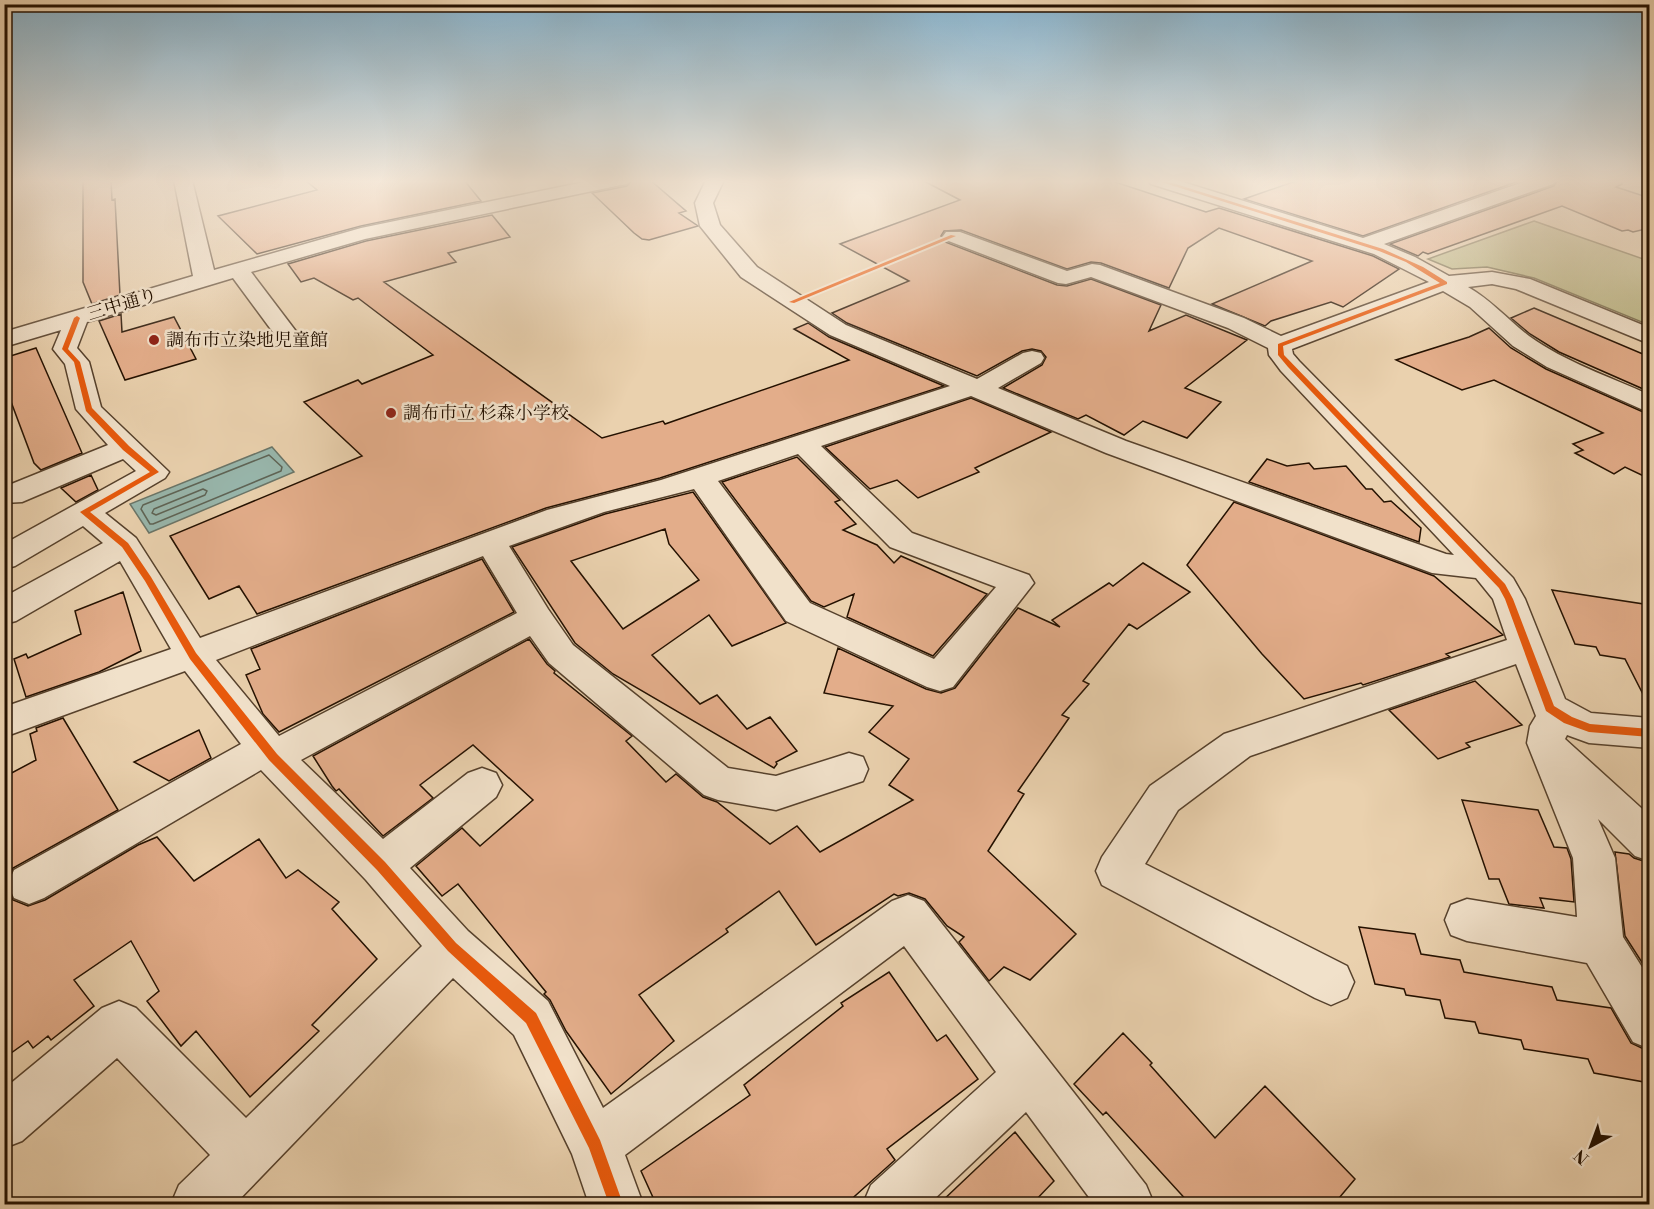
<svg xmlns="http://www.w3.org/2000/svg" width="1654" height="1209" font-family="'Libre Bodoni','Noto Serif JP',serif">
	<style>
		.green { fill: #bdba86; stroke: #706643; stroke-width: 1.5 }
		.water { fill: #98b7ad; stroke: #6a7568; stroke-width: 1.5 }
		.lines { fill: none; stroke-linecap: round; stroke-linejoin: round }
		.shore { stroke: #5e6456; stroke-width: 1.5 }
		.building { fill: #e3ad8a; stroke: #241100; stroke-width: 1.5; fill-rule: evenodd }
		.minor-casing { stroke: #56412c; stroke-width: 3 }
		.minor { fill: #f1e1ca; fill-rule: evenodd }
		.cycleway-casing { stroke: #f1e1ca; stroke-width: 4 }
		.cycleway { fill: #e8590c; fill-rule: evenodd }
		.poi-dot { fill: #8f2418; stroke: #f1e1ca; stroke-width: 2 }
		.labels { text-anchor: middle; stroke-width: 5; stroke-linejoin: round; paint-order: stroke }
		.far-street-label { font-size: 18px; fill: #241100; stroke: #f1e1ca }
		.far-poi-label { font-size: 18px; fill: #241100; stroke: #f1e1ca; text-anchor: start }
	</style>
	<rect width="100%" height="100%" fill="#ead1ae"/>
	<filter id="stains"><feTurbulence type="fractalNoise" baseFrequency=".00333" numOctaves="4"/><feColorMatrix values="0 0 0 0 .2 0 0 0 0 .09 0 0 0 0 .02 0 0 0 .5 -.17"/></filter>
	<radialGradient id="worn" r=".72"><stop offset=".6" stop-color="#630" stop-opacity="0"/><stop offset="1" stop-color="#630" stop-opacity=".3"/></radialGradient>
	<path class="green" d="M 1534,221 L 1649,261 L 1649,325 L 1534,278 L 1487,267 L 1452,269 L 1428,259 Z"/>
	<path class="water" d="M 272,447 L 294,472 L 149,533 L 130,504 Z"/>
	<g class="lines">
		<path class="shore" d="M 269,455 L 282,467 L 281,471 L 153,524 L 150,524 L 141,509 L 143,505 Z
			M 203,489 L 207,491 L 205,495 L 156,515 L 152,513 L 154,509 Z"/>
	</g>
	<path class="building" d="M 83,180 L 111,180 L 112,200 L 115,199 L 120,295 L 92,304 L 83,282 Z
		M 305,180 L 464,180 L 481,201 L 361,226 L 257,254 L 218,216 L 317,190 Z
		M 632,180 L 650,180 L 686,211 L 679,213 L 698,226 L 649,240 L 642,239 L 634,233 L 592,193 L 627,186 Z
		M 922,180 L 1109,180 L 1206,212 L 1219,208 L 1373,256 L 1399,269 L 1343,307 L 1331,302 L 1271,321 L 1265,326 L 1212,304 L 1312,261 L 1219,228 L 1188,248 L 1169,288 L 1101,263 L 1091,262 L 1067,269 L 961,230 L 944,231 L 941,236 L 945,242 L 1057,285 L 1067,286 L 1091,279 L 1161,305 L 1149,331 L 1186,315 L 1247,340 L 1185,388 L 1221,402 L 1187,438 L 1143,421 L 1124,435 L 1086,415 L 1078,419 L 1003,388 L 1042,365 L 1046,357 L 1041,351 L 1032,349 L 1022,351 L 977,376 L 847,323 L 832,313 L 909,281 L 840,244 L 960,200 Z
		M 1299,180 L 1522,180 L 1363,236 L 1244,199 Z
		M 1558,180 L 1621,180 L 1622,184 L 1616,187 L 1650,198 L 1650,228 L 1633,232 L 1628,230 L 1622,231 L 1562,206 L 1428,254 L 1423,252 L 1418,256 L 1390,244 L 1554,186 Z
		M 492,215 L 510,237 L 448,253 L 456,262 L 384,282 L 602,438 L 663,421 L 665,424 L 849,360 L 794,329 L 808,323 L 829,337 L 944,386 L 660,478 L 546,508 L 257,614 L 239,586 L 209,599 L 170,536 L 362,456 L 304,402 L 358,380 L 362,384 L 433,355 L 358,298 L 353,300 L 314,278 L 301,282 L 288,264 L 366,241 Z
		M 1534,308 L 1650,357 L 1650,392 L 1559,352 L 1530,334 L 1511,318 Z
		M 121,314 L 122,332 L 174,317 L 196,359 L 125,380 L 99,321 Z
		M 1489,328 L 1511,348 L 1546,369 L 1650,415 L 1650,479 L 1625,467 L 1614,474 L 1575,453 L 1583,450 L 1573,444 L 1603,433 L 1494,380 L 1462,390 L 1396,360 L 1469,337 Z
		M 36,348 L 82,453 L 41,470 L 34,463 L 4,383 L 4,358 Z
		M 971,398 L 1051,432 L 975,468 L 979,472 L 918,498 L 897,480 L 870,489 L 825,447 Z
		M 797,457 L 840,500 L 835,502 L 856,524 L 843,530 L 877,545 L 894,563 L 901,556 L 987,594 L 933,656 L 847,617 L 854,594 L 824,607 L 811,601 L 722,482 Z
		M 1267,459 L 1287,466 L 1309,463 L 1314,469 L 1346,466 L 1366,489 L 1372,489 L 1384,502 L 1391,501 L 1421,528 L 1419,542 L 1249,482 Z
		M 91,475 L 98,490 L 76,502 L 61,488 Z
		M 693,492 L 786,623 L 732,646 L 709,615 L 652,655 L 700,704 L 717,695 L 747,729 L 770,717 L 797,751 L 776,762 L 777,764 L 774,768 L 613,674 L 575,643 L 512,547 L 605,514 ZM 665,529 L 669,544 L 699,580 L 623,629 L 571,561 Z
		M 1234,502 L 1434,576 L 1503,635 L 1446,654 L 1450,657 L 1363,685 L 1361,683 L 1304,699 L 1262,654 L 1187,565 Z
		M 482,559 L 514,612 L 279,732 L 263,714 L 246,675 L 260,669 L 251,649 Z
		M 1143,563 L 1190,592 L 1137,629 L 1129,624 L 1083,681 L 1089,684 L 1062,715 L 1069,718 L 1018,791 L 1024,794 L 988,851 L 1076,934 L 1030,980 L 1004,967 L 989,981 L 959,942 L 964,937 L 947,926 L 925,899 L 909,893 L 898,896 L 894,894 L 816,945 L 779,891 L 726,929 L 728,932 L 639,995 L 674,1041 L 611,1094 L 566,1031 L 550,1000 L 544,994 L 546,992 L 458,884 L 442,896 L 416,866 L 462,828 L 480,846 L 533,800 L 473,745 L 420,785 L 433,798 L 383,836 L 339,789 L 336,791 L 332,786 L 313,756 L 529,639 L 547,664 L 555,671 L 554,673 L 632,736 L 626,741 L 666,782 L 676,774 L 703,797 L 717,802 L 770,844 L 797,826 L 820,852 L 913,800 L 889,785 L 909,759 L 869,732 L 893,706 L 824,693 L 838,648 L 926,689 L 941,693 L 955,688 L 1018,608 L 1060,627 L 1052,620 L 1109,583 L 1113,586 Z
		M 1552,590 L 1650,605 L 1650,708 L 1625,659 L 1600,655 L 1596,647 L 1575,644 Z
		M 123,592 L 141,651 L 99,672 L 26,697 L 14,659 L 26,654 L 28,658 L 81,634 L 75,611 Z
		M 1475,681 L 1522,725 L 1466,743 L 1470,747 L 1438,759 L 1389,710 Z
		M 63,718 L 118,810 L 13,868 L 6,885 L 13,900 L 28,906 L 45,900 L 138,845 L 157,837 L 194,881 L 259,839 L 286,878 L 298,870 L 339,902 L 332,909 L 377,959 L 312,1025 L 319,1031 L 250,1097 L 196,1031 L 181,1046 L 147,1001 L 159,991 L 131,941 L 74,980 L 94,1006 L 51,1040 L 48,1036 L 33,1048 L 28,1041 L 4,1058 L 4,777 L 36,760 L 30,734 L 37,731 L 36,728 Z
		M 199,730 L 211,758 L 169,781 L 134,762 Z
		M 1462,800 L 1538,810 L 1554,847 L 1567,848 L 1571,859 L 1574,902 L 1540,898 L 1544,908 L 1509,904 L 1499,879 L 1489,879 Z
		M 1615,852 L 1629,854 L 1634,858 L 1650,863 L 1650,975 L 1625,936 Z
		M 1359,927 L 1415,934 L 1421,954 L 1460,960 L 1464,972 L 1552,987 L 1557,1000 L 1611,1008 L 1631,1043 L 1646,1050 L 1650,1058 L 1650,1083 L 1594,1073 L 1588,1059 L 1524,1049 L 1521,1040 L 1479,1033 L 1475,1022 L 1445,1018 L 1440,1000 L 1406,995 L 1404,989 L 1375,984 Z
		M 889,972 L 937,1041 L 946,1035 L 978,1079 L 887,1149 L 895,1160 L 846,1204 L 656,1204 L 641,1171 L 750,1095 L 744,1085 L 843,1006 L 841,1003 Z
		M 1123,1033 L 1152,1063 L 1150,1065 L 1215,1138 L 1265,1086 L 1355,1179 L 1334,1204 L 1190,1204 L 1106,1112 L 1103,1115 L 1074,1084 Z
		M 1015,1132 L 1054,1181 L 1032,1204 L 939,1204 Z"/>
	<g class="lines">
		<g class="minor-casing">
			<path id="minor" d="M 174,180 L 192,180 L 214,270 L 361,228 L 594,180 L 630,180 L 627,184 L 621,185 L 365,239 L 251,272 L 301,338 L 297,343 L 289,345 L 281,343 L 233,278 L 87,322 L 77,348 L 89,362 L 101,407 L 169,472 L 165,478 L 105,513 L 136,538 L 200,638 L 547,510 L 661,480 L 950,386 L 830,335 L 741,277 L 700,226 L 695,203 L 706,180 L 724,180 L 713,203 L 720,225 L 757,267 L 846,325 L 977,379 L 1023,353 L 1032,351 L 1041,353 L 1044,358 L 1041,363 L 998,388 L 1126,441 L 1446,554 L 1454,555 L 1281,371 L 1269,355 L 1268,348 L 1228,328 L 1091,277 L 1066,284 L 1058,283 L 946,240 L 943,236 L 946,232 L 960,232 L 1067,271 L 1092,264 L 1100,265 L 1244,318 L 1281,336 L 1429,282 L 1374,254 L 1151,184 L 1148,180 L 1176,180 L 1363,238 L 1529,180 L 1556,180 L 1553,184 L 1384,244 L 1415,257 L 1449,276 L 1492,272 L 1530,279 L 1650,328 L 1650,344 L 1516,289 L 1492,284 L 1468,287 C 1491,300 1508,320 1529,336 C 1565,362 1610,377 1650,395 L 1650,413 L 1547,367 L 1513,346 L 1470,307 L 1443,291 L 1292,349 L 1293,354 L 1299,361 L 1513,578 L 1525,599 L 1565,699 L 1591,713 L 1650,718 L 1650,748 L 1589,743 L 1567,735 L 1565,739 L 1650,816 L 1650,861 L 1635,856 L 1598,819 L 1615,858 L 1623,937 L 1650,980 L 1650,1049 L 1633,1042 L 1587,963 L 1467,941 L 1451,935 L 1445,920 L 1451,905 L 1467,899 L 1577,917 L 1573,858 L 1527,743 L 1530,726 L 1536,716 L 1516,664 L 1250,756 L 1178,810 L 1145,864 L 1347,966 L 1354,982 L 1347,998 L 1331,1005 L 1315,998 L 1102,885 L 1096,871 L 1102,857 L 1150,786 L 1224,734 L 1507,640 L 1493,599 L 1476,578 L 1432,573 L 1106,453 L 971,396 L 821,446 L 912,533 L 1029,575 L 1034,583 L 953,687 L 940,691 L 927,687 L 786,621 L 694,489 L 604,512 L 509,546 L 548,609 L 573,645 L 728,768 L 776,776 L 849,753 L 863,757 L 868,769 L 863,781 L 776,810 L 718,800 L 704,795 L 549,663 L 530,636 L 301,760 L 383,839 L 468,773 L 482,768 L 496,773 L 502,785 L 496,797 L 410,868 L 468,931 L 548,1001 L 603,1108 L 892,901 L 908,895 L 924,901 L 1146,1185 L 1154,1204 L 1094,1204 L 1026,1112 L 929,1204 L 863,1204 L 871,1185 L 996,1072 L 904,946 L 625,1155 L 643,1204 L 589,1204 L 572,1154 L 514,1035 L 453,978 L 235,1204 L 171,1204 L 179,1185 L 210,1155 L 117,1058 L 22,1141 L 4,1148 L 4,1089 L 102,1008 L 119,1001 L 136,1008 L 246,1118 L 422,946 L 366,880 L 261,770 L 44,898 L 29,904 L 14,898 L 8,884 L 14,870 L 241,744 L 185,671 L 4,737 L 4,707 L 171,649 L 120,561 L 16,621 L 4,624 L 4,597 L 103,543 L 83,526 L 15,566 L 4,569 L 4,544 L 136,471 L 123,459 L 22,502 L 4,503 L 4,485 L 9,485 L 108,445 L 76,409 L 65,364 L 53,349 L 61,330 L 4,347 L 4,332 L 193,276 ZM 798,454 L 890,547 L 996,587 L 934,659 L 810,603 L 718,481 ZM 483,556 L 517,613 L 279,736 L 216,660 Z"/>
		</g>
		<use href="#minor" class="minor"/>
		<g class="cycleway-casing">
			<path id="cycleway" d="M 1155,180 L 1163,180 L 1383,249 L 1423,267 L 1447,282 L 1447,284 L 1283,346 L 1284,355 L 1505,584 L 1513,599 L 1554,706 L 1572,717 L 1590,724 L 1650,729 L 1650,737 L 1589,732 L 1564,723 L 1546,711 L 1505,599 L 1499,588 L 1288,367 L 1278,355 L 1278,344 L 1440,283 L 1406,262 L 1379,251 Z
				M 951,235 L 956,236 L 794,303 L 789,302 Z
				M 77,316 L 80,318 L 68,349 L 80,362 L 92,408 L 129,446 L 159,472 L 90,512 L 128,543 L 151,577 L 196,653 L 277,754 L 385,862 L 456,943 L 536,1013 L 600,1140 L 623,1204 L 609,1204 L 589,1148 L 526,1023 L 448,951 L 377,870 L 269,760 L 190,659 L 145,581 L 122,547 L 80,512 L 150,472 L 123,450 L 86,411 L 74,362 L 62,349 L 74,318 Z"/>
		</g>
		<use href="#cycleway" class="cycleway"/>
	</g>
	<linearGradient id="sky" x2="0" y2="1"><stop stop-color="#88b5d0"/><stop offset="0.52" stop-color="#f6eadb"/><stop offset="1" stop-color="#f6eadb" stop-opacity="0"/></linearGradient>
	<rect width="1654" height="349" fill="url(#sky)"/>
	<g class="poi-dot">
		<circle cx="154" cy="340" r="6"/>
		<circle cx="391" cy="413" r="6"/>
	</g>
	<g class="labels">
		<g class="far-street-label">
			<text transform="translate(122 304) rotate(-17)" y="6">三中通り</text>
		</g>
		<g class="far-poi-label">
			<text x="166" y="346">調布市立染地児童館</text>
			<text x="403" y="419">調布市立 杉森小学校</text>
		</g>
	</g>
	<rect width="1654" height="1209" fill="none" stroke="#ead1ae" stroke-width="24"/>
	<rect x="6" y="6" width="1642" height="1197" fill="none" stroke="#241100" stroke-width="3"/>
	<rect x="12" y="12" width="1630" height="1185" fill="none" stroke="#241100" stroke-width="1.5"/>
	<g transform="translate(1591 1146) rotate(221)" stroke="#f1e1ca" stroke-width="4.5" paint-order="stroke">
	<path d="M0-4.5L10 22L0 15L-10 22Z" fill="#241100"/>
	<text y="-9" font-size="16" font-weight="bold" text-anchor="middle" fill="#241100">N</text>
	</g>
	<rect width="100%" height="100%" filter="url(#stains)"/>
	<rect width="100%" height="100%" fill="url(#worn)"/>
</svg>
